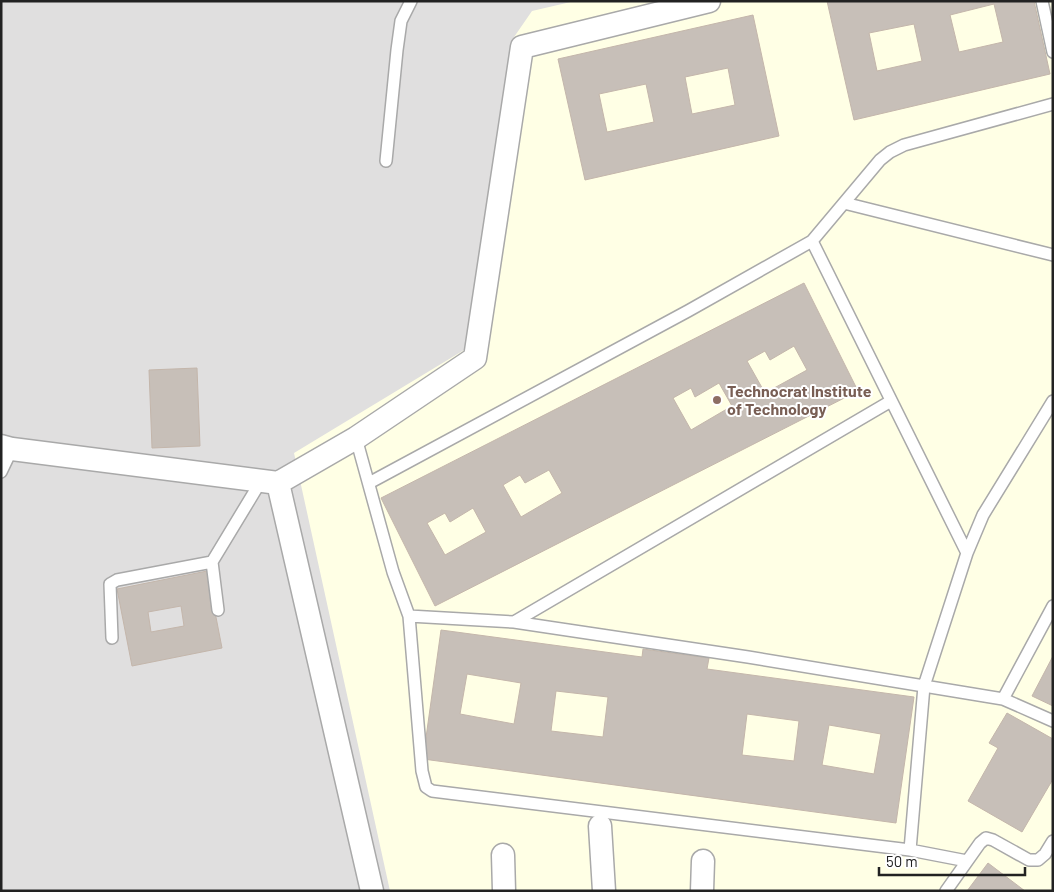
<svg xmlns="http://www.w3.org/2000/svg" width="1054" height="892" font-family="Barlow,sans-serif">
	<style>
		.residential { fill: #e0dfdf }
		.education { fill: #ffffe5 }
		.building { fill: #c7bfb8; stroke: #c4b6ab; fill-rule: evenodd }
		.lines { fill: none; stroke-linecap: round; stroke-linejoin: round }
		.lane-casing { stroke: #a9a9a9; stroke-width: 14 }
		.street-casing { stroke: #a9a9a9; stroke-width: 25 }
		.lane { stroke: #fff; stroke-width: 11 }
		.street { stroke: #fff; stroke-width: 22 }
		.education-dot { fill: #8d6e63; stroke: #fff; stroke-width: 2 }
		.labels { text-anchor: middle; stroke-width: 4; stroke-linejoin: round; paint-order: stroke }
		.education-label { font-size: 16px; font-weight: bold; fill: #785e54; stroke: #fff; text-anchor: start }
	</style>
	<rect width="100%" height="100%" fill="#f2efe9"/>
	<path class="residential" d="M 1,1 L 1053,1 L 1053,891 L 1,891 Z"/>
	<path class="education" d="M 575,1 L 1053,1 L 1053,891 L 390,891 L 294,453 L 469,347 L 512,40 L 532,11 Z"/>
	<path class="building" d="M 827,1 L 1034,1 L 1050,74 L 854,120 ZM 994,4 L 1003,42 L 959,52 L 950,15 ZM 914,24 L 922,61 L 877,71 L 869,33 Z
		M 753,15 L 779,136 L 585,180 L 558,59 ZM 728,68 L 735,105 L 692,114 L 685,77 ZM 646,84 L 654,122 L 607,132 L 599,94 Z
		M 804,283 L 858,391 L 435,606 L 381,498 ZM 794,346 L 807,370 L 765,393 L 747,361 L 765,351 L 770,360 ZM 719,383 L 732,406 L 691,430 L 673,398 L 691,388 L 695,397 ZM 549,470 L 562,493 L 521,517 L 503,485 L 520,475 L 525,483 ZM 473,508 L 486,532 L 445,555 L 427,523 L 445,513 L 450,522 Z
		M 197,368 L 200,446 L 152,448 L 149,370 Z
		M 207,571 L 222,648 L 132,666 L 117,589 ZM 181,606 L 184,626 L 151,632 L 148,612 Z
		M 441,630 L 642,657 L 643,649 L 709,658 L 707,669 L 914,697 L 896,823 L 423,759 ZM 467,674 L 521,683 L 514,724 L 460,714 ZM 556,691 L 608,697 L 603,737 L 551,731 ZM 747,714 L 799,721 L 794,761 L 742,755 ZM 829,725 L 881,734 L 874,774 L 822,765 Z
		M 1053,656 L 1053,706 L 1032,696 Z
		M 1007,713 L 1053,739 L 1053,779 L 1022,832 L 968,801 L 998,748 L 989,743 Z
		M 988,863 L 1025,891 L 967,891 Z"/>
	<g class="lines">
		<g class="lane-casing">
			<path id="lane" d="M 1042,1 L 1053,52
				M 386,161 L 397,50 L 401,21 L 411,1
				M 844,203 L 1053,255
				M 812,241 L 967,553
				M 356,438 L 393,572 L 409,616 L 422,771 L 426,787 L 432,791 L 910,850 L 924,686 L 967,553 L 983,515 L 1053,401
				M 1,472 L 12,449
				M 369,483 L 688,311 L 812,241 L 880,160 L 890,152 L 904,145 L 1053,104
				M 212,562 L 218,610
				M 409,616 L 514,622 L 748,657 L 1003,699 L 1053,721
				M 514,622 L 891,401
				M 112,638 L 110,584 L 117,580 L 212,562 L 261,481
				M 1003,699 L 1053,606
				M 910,850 L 967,861
				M 946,891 L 980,843 L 986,838 L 993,840 L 1029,860 L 1038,860 L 1045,854 L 1053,841"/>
		</g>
		<g class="street-casing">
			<path id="street" d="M 1,446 L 12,449 L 278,483 L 356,438 L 475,358 L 522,47 L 709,1
				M 278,483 L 372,891
				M 600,826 L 604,891
				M 503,855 L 504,891
				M 702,891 L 703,861"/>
		</g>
		<use href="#lane" class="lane"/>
		<use href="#street" class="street"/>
	</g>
	<circle class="education-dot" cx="717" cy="400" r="5"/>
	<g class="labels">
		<g class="education-label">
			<text x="727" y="397">Technocrat Institute<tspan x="727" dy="18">of Technology</tspan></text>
		</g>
	</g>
	<rect width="1054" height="892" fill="none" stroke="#222222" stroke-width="5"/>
	<path d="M879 867v8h146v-8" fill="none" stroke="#222222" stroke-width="2.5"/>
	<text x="886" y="867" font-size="15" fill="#222222" stroke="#ffffff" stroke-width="4" paint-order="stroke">50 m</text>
</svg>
